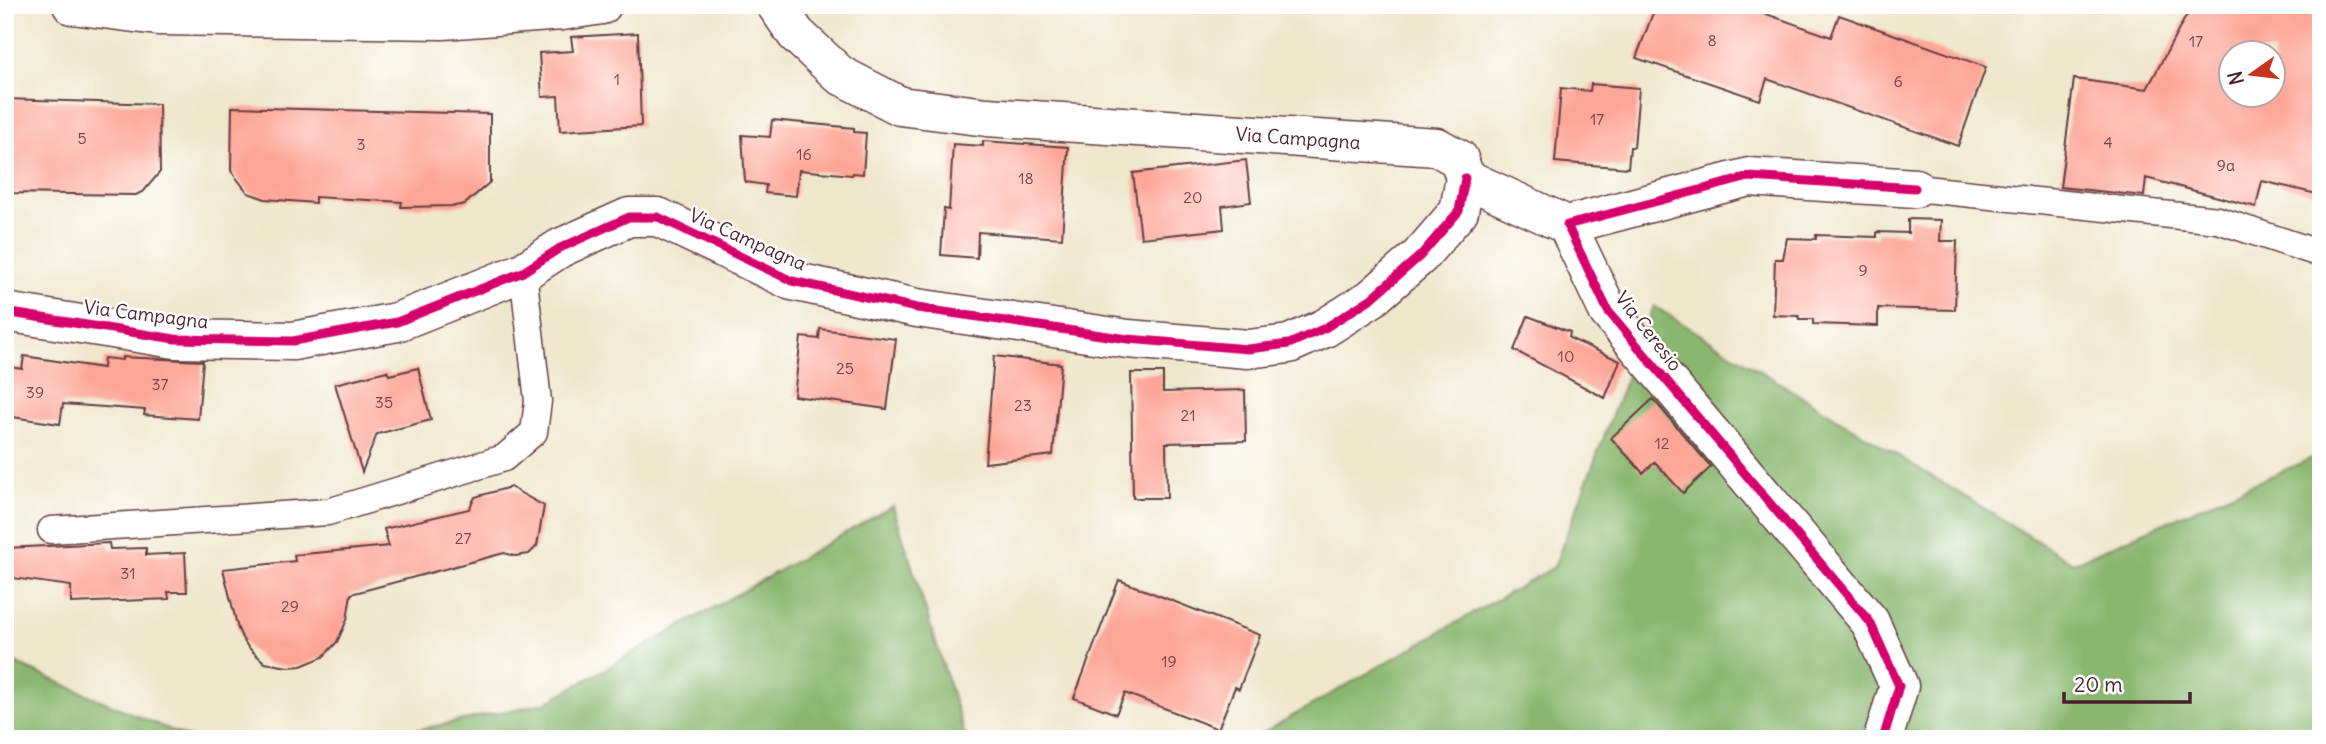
<svg xmlns="http://www.w3.org/2000/svg" width="2326" height="744" font-family="Delius,sans-serif">
	<style>
		.forest { fill: #8ab76f; stroke: #6a6b4d; stroke-width: 2 }
		.building { fill: #fda697; fill-rule: evenodd }
		.lines { fill: none; stroke-linecap: round; stroke-linejoin: round }
		.service-casing { stroke: #633d43; stroke-width: 29 }
		.minor-casing { stroke: #633d43; stroke-width: 41 }
		.service { stroke: #fff; stroke-width: 26 }
		.minor { stroke: #fff; stroke-width: 38 }
		.cycleway-casing { stroke: #fff; stroke-width: 13 }
		.cycleway { stroke: #d6006c; stroke-width: 9 }
		.labels { text-anchor: middle; stroke-width: 5; stroke-linejoin: round; paint-order: stroke }
		.number-label { font-size: 16px; fill: #774146 }
		.street-label { font-size: 19px; fill: #4a1f2b; stroke: #fff }
	</style>
	<rect width="100%" height="100%" fill="#fff"/>
	<filter id="ink" filterUnits="userSpaceOnUse"><feTurbulence type="fractalNoise" baseFrequency=".0143" numOctaves="2"/><feDisplacementMap in="SourceGraphic" scale="14" xChannelSelector="R" yChannelSelector="G"/><feConvolveMatrix kernelMatrix="1 2 1 2 8 2 1 2 1" color-interpolation-filters="sRGB"/></filter>
	<filter id="wash" filterUnits="userSpaceOnUse"><feTurbulence type="fractalNoise" baseFrequency=".00686" numOctaves="4" result="noise"/><feDisplacementMap in="SourceGraphic" scale="28" xChannelSelector="R" yChannelSelector="G"/><feGaussianBlur stdDeviation="1.57" result="paint"/><feColorMatrix in="noise" values="0 0 0 0 0 0 0 0 0 0 0 0 0 0 0 0 0 1.4 0 .05"/><feComposite in="paint" operator="in"/></filter>
	<g filter="url(#wash)">
		<rect width="100%" height="100%" fill="#efe7cc"/>
		<path class="forest" d="M 1654,306 L 2073,563 L 2321,454 L 2321,739 L 1252,739 L 1554,567 Z
			M 893,506 L 966,739 L 374,739 L 545,703 Z
			M 5,659 L 191,739 L 5,739 Z"/>
		<g id="blocks">
			<path class="building" d="M 1656,5 L 1741,5 L 1831,37 L 1839,15 L 1986,67 L 1958,146 L 1767,79 L 1760,100 L 1636,58 Z
				M 2192,5 L 2321,5 L 2321,195 L 2262,181 L 2256,207 L 2146,178 L 2144,196 L 2060,187 L 2074,79 L 2147,89 ZM 2231,52 L 2273,52 L 2273,94 L 2231,94 Z
				M 638,33 L 641,126 L 560,131 L 558,96 L 542,97 L 539,53 L 573,51 L 571,37 Z
				M 1591,84 L 1639,88 L 1634,147 L 1630,147 L 1628,168 L 1555,162 L 1561,88 L 1590,91 Z
				M 5,99 L 159,104 L 160,172 L 144,191 L 136,195 L 5,193 Z
				M 232,107 L 490,114 L 490,182 L 465,204 L 455,206 L 401,207 L 402,202 L 315,197 L 315,203 L 265,199 L 248,193 L 231,171 Z
				M 772,120 L 854,128 L 854,132 L 866,133 L 863,174 L 853,173 L 852,175 L 799,170 L 796,196 L 765,193 L 766,185 L 745,182 L 742,135 L 770,137 Z
				M 983,141 L 1068,147 L 1062,238 L 978,232 L 977,258 L 941,255 L 944,209 L 949,210 L 953,144 L 983,146 Z
				M 1246,160 L 1251,202 L 1222,206 L 1224,229 L 1141,238 L 1133,173 Z
				M 1908,219 L 1941,220 L 1940,241 L 1957,241 L 1955,310 L 1878,308 L 1878,326 L 1813,324 L 1813,319 L 1799,319 L 1799,316 L 1773,315 L 1775,259 L 1783,259 L 1787,238 L 1816,239 L 1816,235 L 1877,237 L 1877,232 L 1908,233 Z
				M 1528,316 L 1570,332 L 1569,338 L 1620,361 L 1605,398 L 1514,350 Z
				M 820,329 L 896,339 L 887,409 L 794,396 L 801,337 L 819,339 Z
				M 24,356 L 103,368 L 104,358 L 122,360 L 122,357 L 203,361 L 198,419 L 144,415 L 145,410 L 63,404 L 60,424 L 5,416 L 5,366 L 22,369 Z
				M 994,356 L 1061,364 L 1053,455 L 985,463 Z
				M 418,368 L 431,420 L 377,434 L 362,472 L 335,384 L 387,371 L 389,375 Z
				M 1131,373 L 1163,373 L 1163,392 L 1245,390 L 1246,441 L 1166,443 L 1167,498 L 1133,498 Z
				M 1653,399 L 1711,467 L 1683,493 L 1655,462 L 1643,473 L 1611,438 Z
				M 510,487 L 544,506 L 537,546 L 529,554 L 515,556 L 504,553 L 351,594 L 347,620 L 337,642 L 323,657 L 301,666 L 288,667 L 265,663 L 248,647 L 242,638 L 238,629 L 223,569 L 295,561 L 294,555 L 389,546 L 384,529 L 469,509 L 475,497 Z
				M 109,543 L 110,549 L 146,548 L 146,555 L 185,553 L 187,592 L 168,592 L 169,599 L 71,603 L 71,586 L 5,577 L 5,548 Z
				M 1119,580 L 1260,635 L 1239,689 L 1235,687 L 1218,729 L 1125,693 L 1116,714 L 1074,698 Z"/>
		</g>
	</g>
	<g filter="url(#ink)">
		<use href="#blocks" fill-opacity="0" stroke="#633d43" stroke-width="2"/>
		<g class="lines">
			<g class="service-casing">
				<path id="service" d="M 1915,188 L 2218,220 L 2321,254
					M 51,530 L 328,512 L 504,458 L 534,432 L 538,401 L 523,272"/>
			</g>
			<g class="minor-casing">
				<path id="minor" d="M 72,5 L 158,16 L 443,20 L 562,11 L 602,5
					M 776,5 L 796,34 L 840,75 L 900,106 L 987,117 L 1437,147 L 1459,159 L 1465,178 L 1567,225
					M 5,312 L 175,339 L 293,341 L 397,322 L 523,272 L 560,248 L 629,217 L 658,217 L 792,281 L 917,308 L 1128,339 L 1248,349 L 1289,344 L 1325,328 L 1372,298 L 1420,256 L 1459,211 L 1465,178
					M 1883,739 L 1899,686 L 1870,622 L 1608,311 L 1567,225 L 1749,177 L 1915,188"/>
			</g>
			<use href="#service" class="service"/>
			<use href="#minor" class="minor"/>
			<g class="cycleway-casing">
				<path id="cycleway" d="M 5,312 L 175,339 L 293,341 L 397,322 L 523,272 L 560,248 L 629,217 L 658,217 L 792,281 L 917,308 L 1128,339 L 1248,349 L 1289,344 L 1325,328 L 1372,298 L 1420,256 L 1459,211 L 1465,178
					M 1883,739 L 1899,686 L 1870,622 L 1608,311 L 1567,225 L 1749,177 L 1915,188"/>
			</g>
			<use href="#cycleway" class="cycleway"/>
		</g>
	</g>
	<g class="labels">
		<g class="number-label">
			<text x="1712" y="46">8</text>
			<text x="2196" y="47">17</text>
			<text x="617" y="85">1</text>
			<text x="1898" y="87">6</text>
			<text x="1597" y="125">17</text>
			<text x="82" y="144">5</text>
			<text x="2108" y="148">4</text>
			<text x="361" y="150">3</text>
			<text x="804" y="160">16</text>
			<text x="2226" y="171">9a</text>
			<text x="1026" y="184">18</text>
			<text x="1193" y="203">20</text>
			<text x="1863" y="276">9</text>
			<text x="1566" y="362">10</text>
			<text x="845" y="374">25</text>
			<text x="160" y="390">37</text>
			<text x="35" y="398">39</text>
			<text x="384" y="408">35</text>
			<text x="1023" y="411">23</text>
			<text x="1188" y="421">21</text>
			<text x="1662" y="449">12</text>
			<text x="463" y="544">27</text>
			<text x="128" y="579">31</text>
			<text x="290" y="612">29</text>
			<text x="1169" y="667">19</text>
		</g>
		<g class="street-label">
			<text transform="translate(1298 138) rotate(4)" y="7">Via Campagna</text>
			<text transform="translate(748 239) rotate(24)" y="7">Via Campagna</text>
			<text transform="translate(146 314) rotate(7)" y="7">Via Campagna</text>
			<text transform="translate(1649 331) rotate(52)" y="7">Via Ceresio</text>
		</g>
	</g>
	<rect width="2326" height="744" fill="none" stroke="#fff" stroke-width="28"/>
	<g transform="translate(2252 74) rotate(256)"><circle r="33" fill="#ffffff" stroke="#b7a5aa" stroke-width="2"/>
	<path d="M0-5L12 26L0 18L-12 26Z" fill="#c8321e"/>
	<text y="-10" font-size="19" font-weight="bold" text-anchor="middle" fill="#4a1f2b">N</text>
	</g>
	<path d="M2064 692v10h126v-10" fill="none" stroke="#4a1f2b" stroke-width="3.5"/>
	<text x="2074" y="692" font-size="21" fill="#4a1f2b" stroke="#ffffff" stroke-width="5" paint-order="stroke">20 m</text>
</svg>
